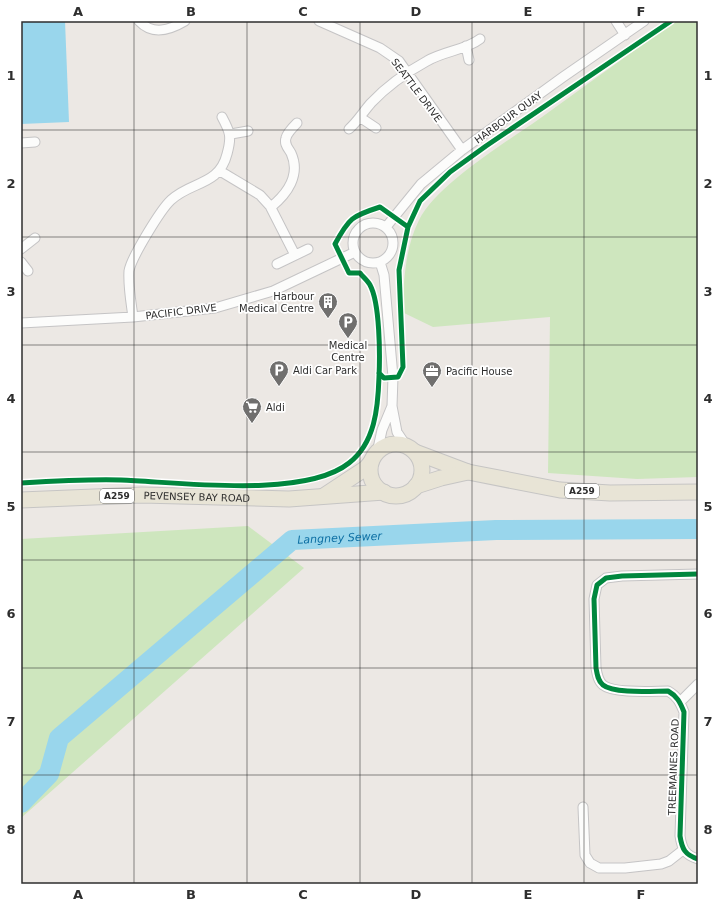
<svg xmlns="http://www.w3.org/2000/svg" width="719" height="905" font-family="'DejaVu Sans',sans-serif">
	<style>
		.green { fill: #cee6be }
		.water { fill: #99d6ec }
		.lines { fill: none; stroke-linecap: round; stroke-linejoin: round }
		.river { stroke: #99d6ec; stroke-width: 20 }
		.street-casing { stroke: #c5c4c5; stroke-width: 11 }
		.primary-casing { stroke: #c6c5c4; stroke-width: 17 }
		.street { stroke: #fcfcfb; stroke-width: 9 }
		.primary { stroke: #e8e4d6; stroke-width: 15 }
		.cycleway-casing { stroke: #fff; stroke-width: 8 }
		.cycleway { stroke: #00873e; stroke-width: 5 }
		.grid { fill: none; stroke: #2e2e2e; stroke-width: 1; stroke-opacity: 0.55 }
		.labels { text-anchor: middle; stroke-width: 3.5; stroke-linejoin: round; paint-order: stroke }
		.shield { fill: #fff; stroke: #6d6d6d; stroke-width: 1 }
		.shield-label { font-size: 9px; font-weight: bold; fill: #2e2e2e }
		.street-label { font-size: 10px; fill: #2e2e2e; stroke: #fff }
		.poi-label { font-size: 10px; fill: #2e2e2e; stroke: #fff; text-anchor: start }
		.water-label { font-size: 11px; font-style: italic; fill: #0d6fa3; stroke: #fff }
		.neatline { fill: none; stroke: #2e2e2e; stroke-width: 1.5 }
		.grid-label { font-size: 13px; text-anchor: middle; font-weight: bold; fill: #2e2e2e }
	</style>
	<rect width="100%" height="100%" fill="#ece8e4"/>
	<path class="green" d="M 675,21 L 698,21 L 698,477 L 637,479 L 548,473 L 550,317 L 433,327 L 402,312 C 404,280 405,248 419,220 C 437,184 508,141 542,117 C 586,85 631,53 675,21 Z
		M 248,526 L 304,568 L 21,818 L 21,539 Z"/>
	<path class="water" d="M 21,21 L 65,21 L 69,122 L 21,124 Z"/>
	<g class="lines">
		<path class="river" id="s1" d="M 21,803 L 49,774 L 59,738 L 292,540 L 496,530 L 698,529"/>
		<g class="street-casing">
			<path id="street" d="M 139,21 C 153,36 170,30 185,21
				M 319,21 L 380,48 L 399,61 L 462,150
				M 616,21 L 625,35
				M 466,46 L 469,60
				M 361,118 L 376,128
				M 349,129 C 358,121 363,112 371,103 C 386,87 407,72 427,61 C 444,51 466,50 480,39
				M 231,134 L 248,131
				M 21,143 L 35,142
				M 220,171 L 260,195 L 270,206 L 295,255
				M 271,207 C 287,194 301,175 291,153 C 288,148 284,144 286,138 C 287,133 293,127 297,123
				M353 243a20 20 0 1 1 40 0a20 20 0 1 1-40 0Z
				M 386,227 L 421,184 L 462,150 L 563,77 L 644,21
				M 21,249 L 35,238
				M 21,262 L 28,271
				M 380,262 L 384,275 L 393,377 L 392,406 L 397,432 L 407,447
				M 277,264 L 308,249
				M 133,317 C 131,302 128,286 129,271 C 131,258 161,209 171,200 C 191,181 219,186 227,154 C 232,136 230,132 222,117
				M 21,323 L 133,317 L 215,308 L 273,291 L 355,252
				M 377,453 L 382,430 L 392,406
				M 698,574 L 622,576 L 606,578 L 597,585 L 594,599 L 596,668 C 597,674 598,681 603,685 C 614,694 653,691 668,691 C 677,696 680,702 684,712 L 680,836 C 682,849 685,855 698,859
				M 680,702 L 698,684
				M 583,807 L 585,855 L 590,863 L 599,868 L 625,868 L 661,864 L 669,861 L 683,850"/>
		</g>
		<g class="primary-casing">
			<g id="primary">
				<circle cx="396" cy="470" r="26"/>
				<path d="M 415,452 L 468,472 L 560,490 L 610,493 L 698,492"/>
				<path d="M 416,486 L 441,478 L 468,472"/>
				<path d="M 325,495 L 366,468 L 371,462"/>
				<path id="s2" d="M 21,500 L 142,495 L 289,499 L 384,492"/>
			</g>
		</g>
		<use href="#street" class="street"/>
		<use href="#primary" class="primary"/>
		<g class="cycleway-casing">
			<path id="cycleway" d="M 379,373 L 384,378 L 398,377 L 403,367 L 399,270 L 408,227 L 420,201 L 450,172 L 486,146 L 671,21
				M 21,483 C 54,481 88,479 121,480 C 178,482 304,499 349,463 C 375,443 378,408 379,377 C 380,355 380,303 370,285 C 368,281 363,277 360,273 L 349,273 L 335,244 C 349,218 352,216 380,207 L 408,227
				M 698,574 L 622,576 L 606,578 L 597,585 L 594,599 L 596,668 C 597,674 598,681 603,685 C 614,694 653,691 668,691 C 677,696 680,702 684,712 L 680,836 C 682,849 685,855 698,859"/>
		</g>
		<use href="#cycleway" class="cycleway"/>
	</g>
	<path class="grid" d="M 134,21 L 134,884M 247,21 L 247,884M 360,21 L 360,884M 472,21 L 472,884M 584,21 L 584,884M 21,130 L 698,130M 21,237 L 698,237M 21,345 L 698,345M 21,452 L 698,452M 21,560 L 698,560M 21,668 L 698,668M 21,775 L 698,775"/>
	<defs>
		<g id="building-pin" transform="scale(1)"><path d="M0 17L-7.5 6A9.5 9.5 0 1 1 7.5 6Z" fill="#706f6e" stroke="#fff"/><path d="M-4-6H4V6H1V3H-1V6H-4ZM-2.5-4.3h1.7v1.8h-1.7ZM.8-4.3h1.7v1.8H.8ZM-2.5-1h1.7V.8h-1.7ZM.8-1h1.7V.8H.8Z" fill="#fff"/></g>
		<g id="parking-pin" transform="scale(1)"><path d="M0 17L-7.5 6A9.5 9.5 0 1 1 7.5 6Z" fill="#706f6e" stroke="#fff"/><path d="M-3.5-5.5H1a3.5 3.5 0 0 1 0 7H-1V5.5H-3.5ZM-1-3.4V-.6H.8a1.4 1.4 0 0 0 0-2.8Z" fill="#fff"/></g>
		<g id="office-pin" transform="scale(1)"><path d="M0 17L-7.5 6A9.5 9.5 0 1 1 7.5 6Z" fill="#706f6e" stroke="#fff"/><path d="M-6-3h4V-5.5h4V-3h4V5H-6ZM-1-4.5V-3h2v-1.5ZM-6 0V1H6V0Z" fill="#fff"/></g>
		<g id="supermarket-pin" transform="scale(1)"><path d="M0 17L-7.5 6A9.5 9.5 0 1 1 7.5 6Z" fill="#706f6e" stroke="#fff"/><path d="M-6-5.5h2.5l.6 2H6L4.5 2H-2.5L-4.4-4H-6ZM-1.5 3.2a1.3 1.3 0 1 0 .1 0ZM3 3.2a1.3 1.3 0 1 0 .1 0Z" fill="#fff"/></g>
	</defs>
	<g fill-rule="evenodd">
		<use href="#building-pin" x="328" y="302"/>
		<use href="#parking-pin" x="348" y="322"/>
		<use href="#parking-pin" x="279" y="370"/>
		<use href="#office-pin" x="432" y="371"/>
		<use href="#supermarket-pin" x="252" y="407"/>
	</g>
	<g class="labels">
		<g class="shield">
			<rect x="565" y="484" width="34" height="14" rx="3"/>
			<rect x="100" y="489" width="34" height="14" rx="3"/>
		</g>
		<g class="shield-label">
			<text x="582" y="494">A259</text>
			<text x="117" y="499">A259</text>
		</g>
		<g class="street-label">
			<text transform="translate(417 90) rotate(53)" y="4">SEATTLE DRIVE</text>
			<text transform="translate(508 117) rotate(-36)" y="4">HARBOUR QUAY</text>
			<text transform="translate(181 311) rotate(-7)" y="4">PACIFIC DRIVE</text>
			<text dy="4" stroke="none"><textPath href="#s2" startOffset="176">PEVENSEY BAY ROAD</textPath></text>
			<text transform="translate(673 767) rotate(-88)" y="4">TREEMAINES ROAD</text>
		</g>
		<g class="poi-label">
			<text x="314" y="300" text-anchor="end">Harbour<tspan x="314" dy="12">Medical Centre</tspan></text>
			<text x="348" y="349" text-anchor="middle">Medical<tspan x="348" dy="12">Centre</tspan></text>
			<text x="293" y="374">Aldi Car Park</text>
			<text x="446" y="375">Pacific House</text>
			<text x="266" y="411">Aldi</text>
		</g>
		<g class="water-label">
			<text dy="4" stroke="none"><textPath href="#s1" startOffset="431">Langney Sewer</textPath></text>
		</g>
	</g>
	<rect width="719" height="905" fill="none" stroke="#ffffff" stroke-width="44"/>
	<rect x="22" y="22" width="675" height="861" class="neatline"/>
	<g class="grid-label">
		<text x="78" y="16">A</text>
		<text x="191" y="16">B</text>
		<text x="303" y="16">C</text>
		<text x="416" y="16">D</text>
		<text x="528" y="16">E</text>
		<text x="641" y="16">F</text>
		<text x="11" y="80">1</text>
		<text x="708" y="80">1</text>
		<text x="11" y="188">2</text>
		<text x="708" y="188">2</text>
		<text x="11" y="296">3</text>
		<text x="708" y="296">3</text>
		<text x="11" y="403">4</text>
		<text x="708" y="403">4</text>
		<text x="11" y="511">5</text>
		<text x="708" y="511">5</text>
		<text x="11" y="618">6</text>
		<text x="708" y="618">6</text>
		<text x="11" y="726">7</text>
		<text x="708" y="726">7</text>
		<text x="11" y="834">8</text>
		<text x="708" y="834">8</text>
		<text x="78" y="899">A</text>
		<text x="191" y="899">B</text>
		<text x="303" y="899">C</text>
		<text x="416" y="899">D</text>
		<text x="528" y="899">E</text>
		<text x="641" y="899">F</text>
	</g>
</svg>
